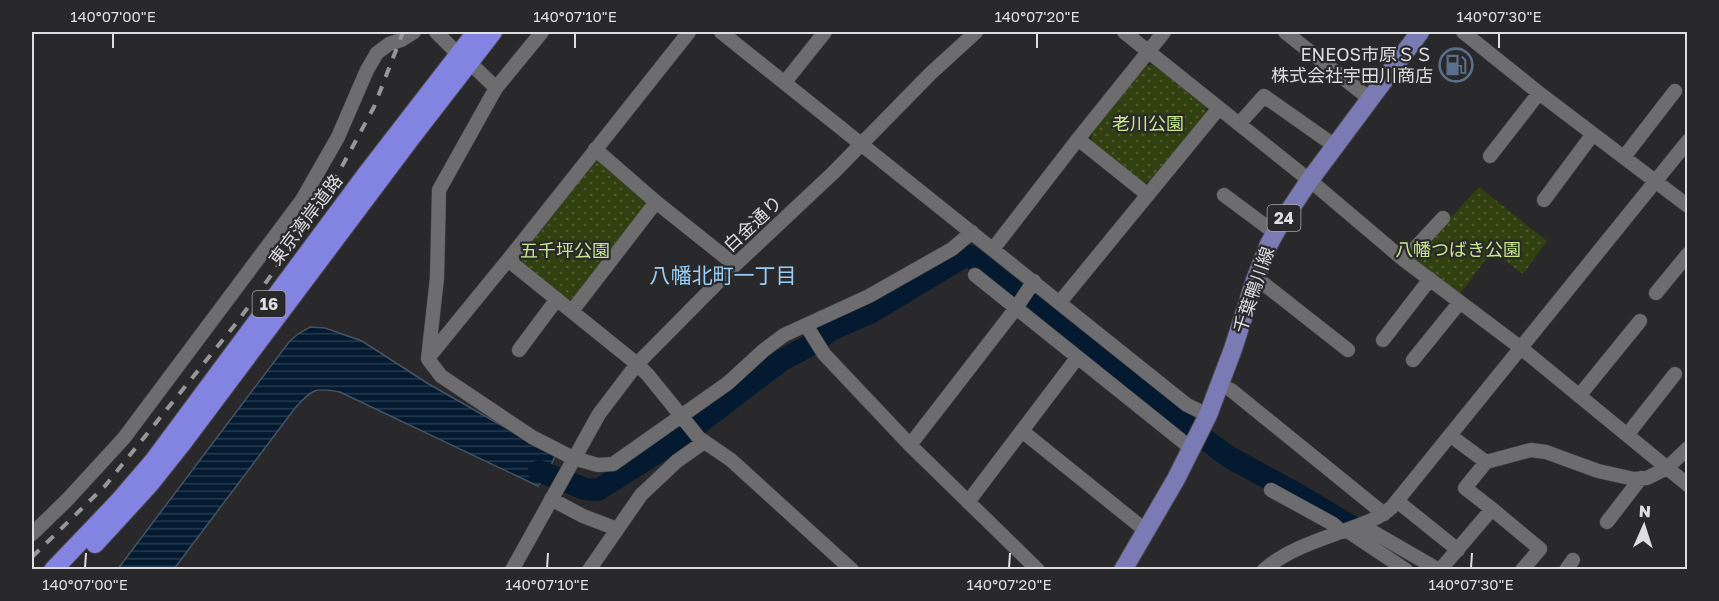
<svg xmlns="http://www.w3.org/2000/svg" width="1719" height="601" font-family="'Golos Text','Noto Sans JP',sans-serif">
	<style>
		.park { fill: url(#park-dots) }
		.water { fill: url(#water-rules); stroke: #455465; stroke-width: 1.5 }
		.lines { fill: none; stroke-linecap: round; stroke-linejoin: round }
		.river { stroke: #031a31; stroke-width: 22 }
		.minor-casing { stroke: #474648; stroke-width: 15 }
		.major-casing { stroke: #474648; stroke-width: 20 }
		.highway-casing { stroke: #474648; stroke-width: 20 }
		.minor { stroke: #6d6c6e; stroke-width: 14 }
		.major { stroke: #7a7ab4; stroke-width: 18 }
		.highway { stroke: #8384e2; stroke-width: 18 }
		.rail { stroke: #979698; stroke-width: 4; stroke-dasharray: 10 10; stroke-linecap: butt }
		.ticks { fill: none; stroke: #dedddf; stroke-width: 2 }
		.labels { text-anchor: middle; stroke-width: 4.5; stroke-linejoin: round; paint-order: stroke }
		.shield { fill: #29282a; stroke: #a8a7a9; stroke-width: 1.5 }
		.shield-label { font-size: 16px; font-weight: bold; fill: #dedddf }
		.poi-label { font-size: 18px; fill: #dedddf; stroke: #29282a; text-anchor: end }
		.park-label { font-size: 18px; fill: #c7e88d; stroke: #29282a }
		.street-label { font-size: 18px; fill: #dedddf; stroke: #29282a }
		.quarter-label { font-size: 21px; fill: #99cff7; stroke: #29282a }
		.neatline { fill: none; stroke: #dedddf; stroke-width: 2 }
		.ticks-label { font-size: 15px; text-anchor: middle; fill: #dedddf }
	</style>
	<defs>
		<pattern id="park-dots" width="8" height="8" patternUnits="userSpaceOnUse" patternTransform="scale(1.5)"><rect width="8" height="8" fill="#31400f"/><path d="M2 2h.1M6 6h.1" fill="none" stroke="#4e5b32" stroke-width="1.8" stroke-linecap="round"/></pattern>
		<pattern id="water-rules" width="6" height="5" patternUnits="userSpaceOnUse" patternTransform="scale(1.5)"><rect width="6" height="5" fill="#031a31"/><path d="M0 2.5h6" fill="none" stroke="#273b4e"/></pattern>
	</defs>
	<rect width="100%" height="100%" fill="#29282a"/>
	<path class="park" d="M 1157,64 L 1206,104 L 1205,116 L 1153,181 L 1142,183 L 1092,142 L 1092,133 L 1145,66 Z
		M 599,160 L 644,198 L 646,207 L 574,300 L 566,300 L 519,262 L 516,252 L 589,161 Z
		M 1479,187 L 1547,241 L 1523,274 L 1492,251 L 1459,295 L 1412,259 Z"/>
	<path class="water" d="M 310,327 L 325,328 L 362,341 L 427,383 L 555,456 L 549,470 L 538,486 L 340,392 C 315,387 312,389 295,408 L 174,569 L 117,570 L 289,342 L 298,334 Z"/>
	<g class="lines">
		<path class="river" d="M 539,471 L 585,489 L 598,490 L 680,438 L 782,360 L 807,347 L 831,330 L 870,313 L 963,257 L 970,256 L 1140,391 L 1229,457 L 1297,494 L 1371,538"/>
		<g class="minor-casing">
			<path id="minor" d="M 436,32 L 458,54
				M 542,32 L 496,88 L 439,190 L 437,278 L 428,359 L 441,376 L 532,437 L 573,458 L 598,465 L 613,464 L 728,383 L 764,350 L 784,335 L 869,296 L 952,249 L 972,232
				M 689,32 L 512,255 L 513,264 L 637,364 L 648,375 L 699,438 L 731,460 L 852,570
				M 721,32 L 1187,405 L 1208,415
				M 1124,32 L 1319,188 L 1404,260 L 1521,348 L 1688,485
				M 1285,32 L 1370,99
				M 1463,32 L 1539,93 L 1688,206
				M 469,62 L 496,88
				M 785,82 L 825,32
				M 1239,124 L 1264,96 L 1335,146
				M 1078,139 L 1148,195
				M 595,149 L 656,202 L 735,265
				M 1490,156 L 1539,93
				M 1624,157 L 1675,91
				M 1224,195 L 1275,233
				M 1544,200 L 1593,134
				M 993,249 L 1078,139 L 1164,32
				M 1404,260 L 1443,218
				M 975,275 L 1192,449
				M 1255,280 L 1264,284 L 1348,350
				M 1656,293 L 1688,254
				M 1060,302 L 1219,108
				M 572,311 L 656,202
				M 806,325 L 824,354 L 910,445 L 1038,570
				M 1383,340 L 1430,279
				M 519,350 L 557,299
				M 428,358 L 512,255
				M 1413,360 L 1460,302
				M 1220,385 L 1231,390 L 1384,514
				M 1579,396 L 1640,321
				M 1022,431 L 1145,530
				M 1627,435 L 1675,374
				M 1451,436 L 1486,462
				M 910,445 L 1016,308 L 1034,281
				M 1271,490 L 1333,524 L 1342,532
				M 551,499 L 583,516 L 617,529
				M 1397,501 L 1458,550
				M 968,502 L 1077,358
				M 1492,509 L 1540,549 L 1522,570
				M 1607,522 L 1641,478
				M 1361,525 L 1439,570
				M 1346,530 L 1406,570
				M 32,534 L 68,499 L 124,438 L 302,200 L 338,137 L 367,70 L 377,53 L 389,44 L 401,40 L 414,32
				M 512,570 L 599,414 L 637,364 L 735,265 L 833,173 L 931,73 L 976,32
				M 589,570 L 641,495 L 677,461 L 704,442
				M 1264,570 C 1286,550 1319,540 1346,530 C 1362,524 1379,519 1392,507 L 1688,141
				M 1440,570 L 1492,509 L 1465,488 L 1486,462 L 1531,450 L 1546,452 L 1598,471 L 1634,479 L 1647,478 L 1667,468 L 1688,448
				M 1566,570 L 1573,560"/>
		</g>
		<g class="major-casing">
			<path id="major" d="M 1123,570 L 1176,479 L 1208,415 L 1233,349 L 1255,280 L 1269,244 L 1279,226 L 1309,181 L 1420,32"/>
		</g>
		<g class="highway-casing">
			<path id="highway" d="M 95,544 L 150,484 L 181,445 L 411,138 L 493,32
				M 53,570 L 118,502 L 154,460 L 367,173 L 476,32"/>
		</g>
		<use href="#minor" class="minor"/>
		<use href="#major" class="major"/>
		<use href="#highway" class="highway"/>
		<path class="rail" d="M 32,557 L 105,486 L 238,321 L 301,234 L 333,183 L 374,107 L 403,32"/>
	</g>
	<path class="ticks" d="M 113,48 L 113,33M 575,48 L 575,33M 1037,48 L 1037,33M 1499,48 L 1499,33M 85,568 L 86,553M 547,568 L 548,553M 1009,568 L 1010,553M 1471,568 L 1472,553"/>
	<defs>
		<g id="fuel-ring" transform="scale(1.725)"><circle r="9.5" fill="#29282a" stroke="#5c6f8a" stroke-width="1.5"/><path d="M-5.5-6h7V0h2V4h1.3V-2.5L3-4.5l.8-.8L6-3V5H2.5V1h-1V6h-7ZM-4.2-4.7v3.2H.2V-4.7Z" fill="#5c6f8a"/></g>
	</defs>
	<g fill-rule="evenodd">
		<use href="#fuel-ring" x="1456" y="65"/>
	</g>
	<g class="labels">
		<g class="shield">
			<rect x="1267.5" y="205" width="33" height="26" rx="4.5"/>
			<rect x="252.5" y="291" width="33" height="26" rx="4.5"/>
		</g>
		<g class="shield-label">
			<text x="1284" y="224">24</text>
			<text x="269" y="310">16</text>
		</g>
		<g class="poi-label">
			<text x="1433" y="61">ENEOS市原ＳＳ<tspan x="1433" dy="21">株式会社宇田川商店</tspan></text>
		</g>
		<g class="park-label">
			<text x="1148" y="130">老川公園</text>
			<text x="1458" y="256">八幡つばき公園</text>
			<text x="565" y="257">五千坪公園</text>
		</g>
		<g class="street-label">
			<text transform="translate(306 220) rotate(-53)" y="6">東京湾岸道路</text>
			<text transform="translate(753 224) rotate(-43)" y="6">白金通り</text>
			<text transform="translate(1254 290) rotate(-71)" y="6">千葉鴨川線</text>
		</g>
		<g class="quarter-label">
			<text x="723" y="283">八幡北町一丁目</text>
		</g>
	</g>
	<rect width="1719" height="601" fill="none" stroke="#29282a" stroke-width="66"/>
	<g transform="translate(1644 526) rotate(3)" stroke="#29282a" stroke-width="4.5" paint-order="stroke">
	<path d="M0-4.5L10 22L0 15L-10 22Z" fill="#dedddf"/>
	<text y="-9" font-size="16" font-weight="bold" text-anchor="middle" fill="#dedddf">N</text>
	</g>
	<rect x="33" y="33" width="1653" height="535" class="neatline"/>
	<g class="ticks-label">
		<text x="113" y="22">140°07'00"E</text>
		<text x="575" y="22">140°07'10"E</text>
		<text x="1037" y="22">140°07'20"E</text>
		<text x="1499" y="22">140°07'30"E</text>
		<text x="85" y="590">140°07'00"E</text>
		<text x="547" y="590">140°07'10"E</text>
		<text x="1009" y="590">140°07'20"E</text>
		<text x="1471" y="590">140°07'30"E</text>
	</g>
</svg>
